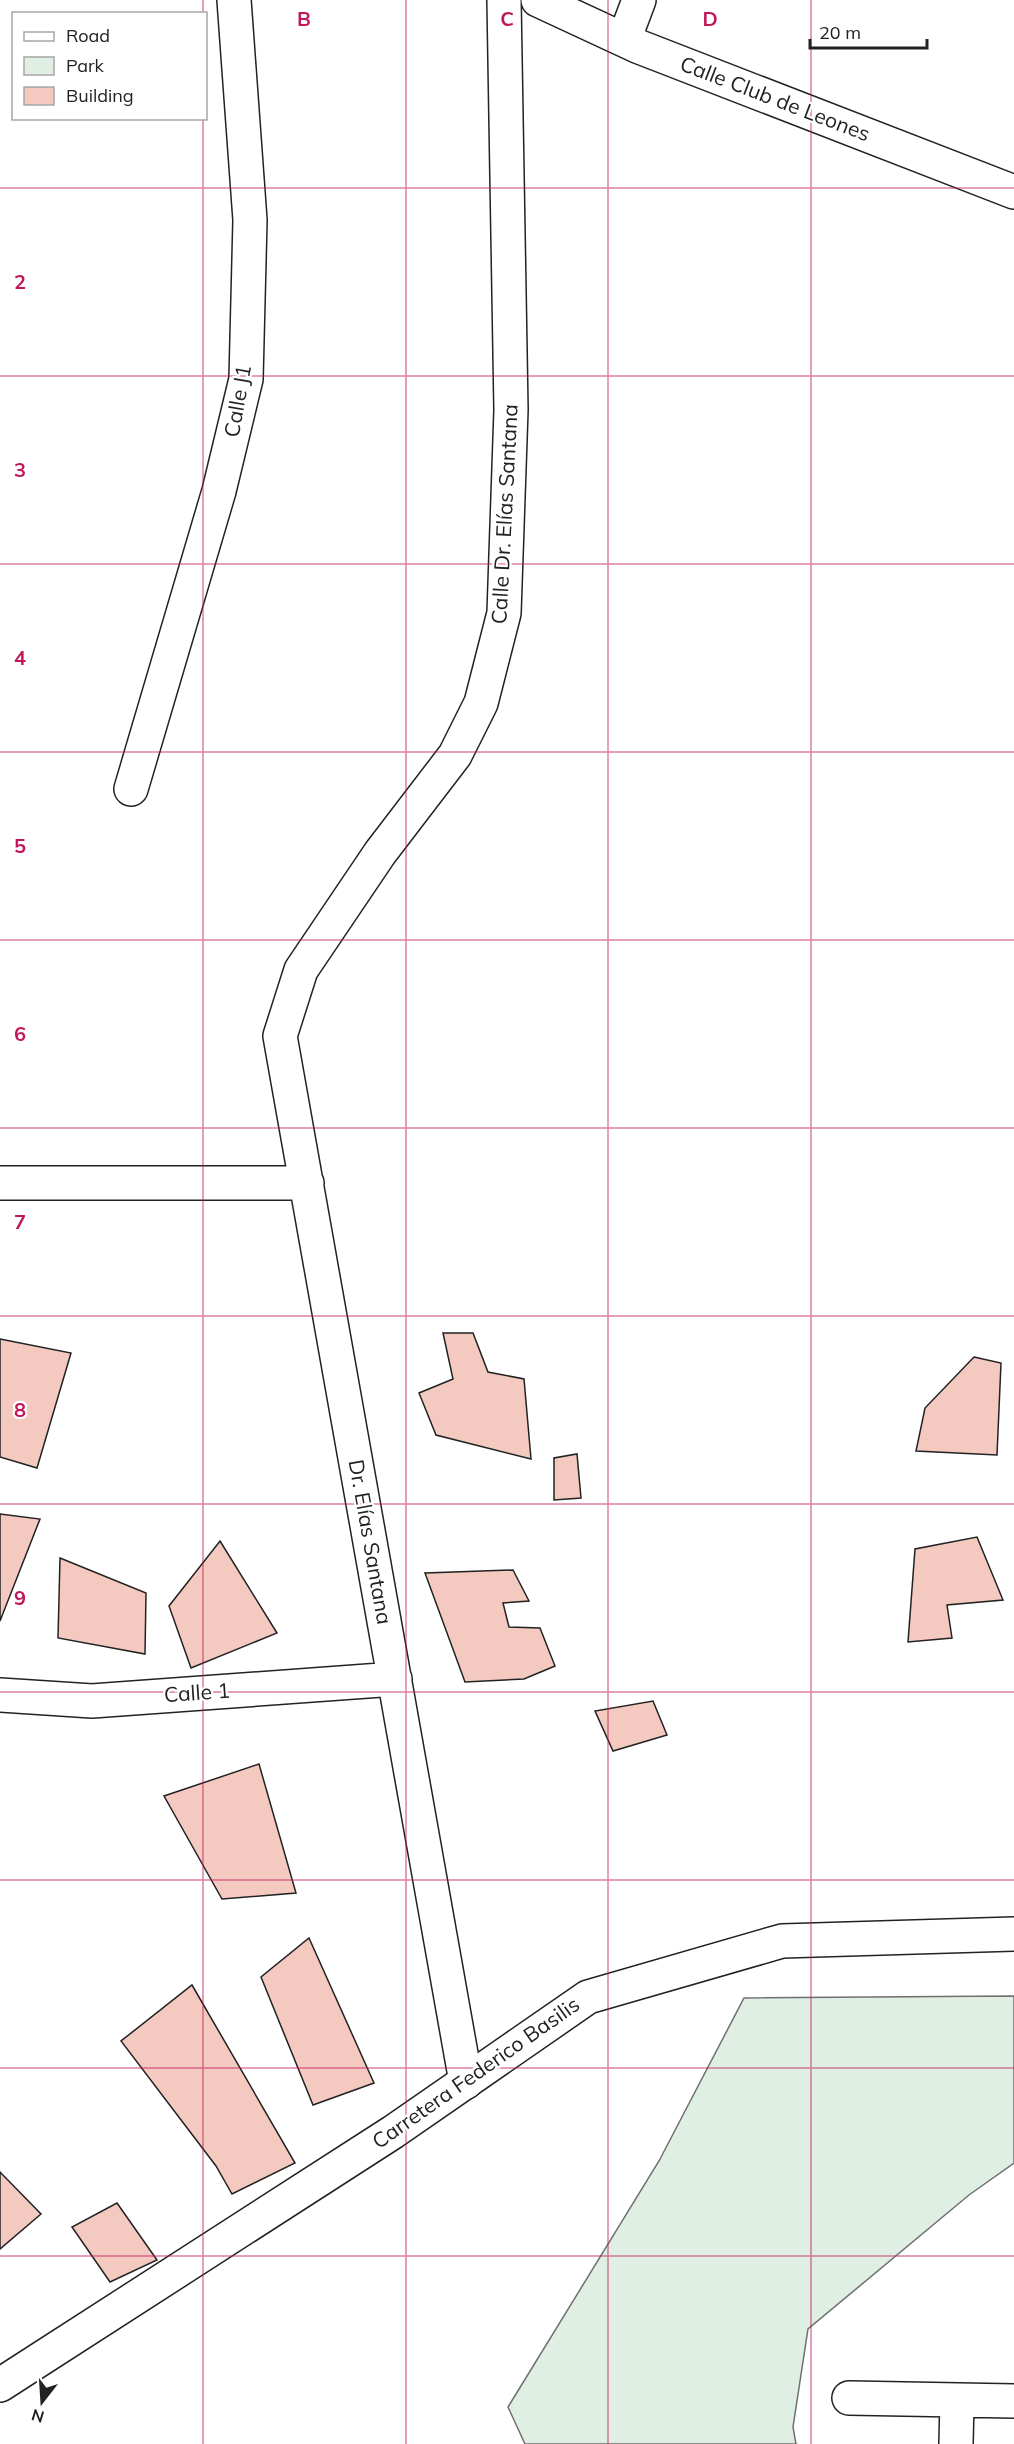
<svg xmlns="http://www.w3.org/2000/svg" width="1014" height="2444" font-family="Mulish,sans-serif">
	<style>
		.green { fill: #e0efe3; stroke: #6f6f6f; stroke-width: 1.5 }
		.building { fill: #f3c9c0; stroke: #222; stroke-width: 1.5 }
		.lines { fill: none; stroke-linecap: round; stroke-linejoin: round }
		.minor-casing { stroke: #222; stroke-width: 36 }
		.secondary-casing { stroke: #222; stroke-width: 36 }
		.minor { stroke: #fff; stroke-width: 33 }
		.secondary { stroke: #fff; stroke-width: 33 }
		.grid { fill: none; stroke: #c2185b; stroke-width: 1.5; stroke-opacity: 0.55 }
		.labels { text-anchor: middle; stroke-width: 4.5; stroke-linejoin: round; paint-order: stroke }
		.street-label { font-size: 21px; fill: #222; stroke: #fff }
		.grid-label { font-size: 20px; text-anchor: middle; font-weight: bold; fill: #c2185b; stroke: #fff; stroke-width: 4.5; stroke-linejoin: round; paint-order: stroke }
	</style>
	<rect width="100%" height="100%" fill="#fff"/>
	<path class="green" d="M 1014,1996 L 1014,2163 L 969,2195 L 808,2329 L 793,2427 L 796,2444 L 525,2444 L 508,2407 L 659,2161 L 744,1998 Z"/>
	<path class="building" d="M 443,1333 L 473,1333 L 488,1372 L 524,1379 L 531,1459 L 436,1435 L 419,1393 L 453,1379 Z
		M 0,1339 L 71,1353 L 37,1468 L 0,1457 Z
		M 974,1357 L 1001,1363 L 997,1455 L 916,1451 L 925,1408 Z
		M 577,1454 L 581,1498 L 554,1500 L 554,1458 Z
		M 0,1514 L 40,1519 L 0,1621 Z
		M 977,1537 L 1003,1600 L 947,1605 L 952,1638 L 908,1642 L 915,1549 Z
		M 220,1541 L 277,1633 L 191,1668 L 169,1606 Z
		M 60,1558 L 146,1593 L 145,1654 L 58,1638 Z
		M 513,1570 L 529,1601 L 503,1603 L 509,1627 L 540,1628 L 555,1666 L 524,1679 L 465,1682 L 425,1573 Z
		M 653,1701 L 667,1735 L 613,1751 L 595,1711 Z
		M 259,1764 L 296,1893 L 222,1899 L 164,1796 Z
		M 309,1938 L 374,2083 L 313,2105 L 261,1977 Z
		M 192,1985 L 295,2163 L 232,2194 L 216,2166 L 121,2041 Z
		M 0,2172 L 41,2214 L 0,2249 Z
		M 117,2203 L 157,2260 L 110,2282 L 72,2227 Z"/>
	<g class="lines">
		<g class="minor-casing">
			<path id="minor" d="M 538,0 L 637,46 L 1014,192
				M 624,40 L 639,0
				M 131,789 L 219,491 L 246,379 L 250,220 L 234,0
				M 0,1183 L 307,1183
				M 0,1695 L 92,1701 L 395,1679
				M 466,2082 L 280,1036 L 301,970 L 380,853 L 455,755 L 481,703 L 504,613 L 511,410 L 504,0
				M 849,2398 L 1014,2401
				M 956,2444 L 957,2400"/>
		</g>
		<g class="secondary-casing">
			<path id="secondary" d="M 0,2385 L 393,2132 L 588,1997 L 782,1941 L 1014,1934"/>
		</g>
		<use href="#minor" class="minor"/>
		<use href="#secondary" class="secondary"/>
	</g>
	<path class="grid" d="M 203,0 L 203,14M 406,0 L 406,2444M 608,0 L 608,2444M 811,0 L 811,2444M 203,118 L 203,2444M 0,188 L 1014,188M 0,376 L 1014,376M 0,564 L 1014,564M 0,752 L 1014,752M 0,940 L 1014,940M 0,1128 L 1014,1128M 0,1316 L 1014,1316M 0,1504 L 1014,1504M 0,1692 L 1014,1692M 0,1880 L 1014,1880M 0,2068 L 1014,2068M 0,2256 L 1014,2256"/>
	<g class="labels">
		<g class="street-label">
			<text transform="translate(775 99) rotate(21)" y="7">Calle Club de Leones</text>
			<text transform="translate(238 401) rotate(-80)" y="7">Calle J1</text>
			<text transform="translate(505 514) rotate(-87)" y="7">Calle Dr. Elías Santana</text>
			<text transform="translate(370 1542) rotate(80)" y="7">Dr. Elías Santana</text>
			<text transform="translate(197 1693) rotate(-4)" y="7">Calle 1</text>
			<text transform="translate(476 2073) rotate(-35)" y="7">Carretera Federico Basilis</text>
		</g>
	</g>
	<g class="grid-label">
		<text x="304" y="26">B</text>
		<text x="507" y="26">C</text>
		<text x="710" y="26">D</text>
		<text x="20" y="289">2</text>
		<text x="20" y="477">3</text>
		<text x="20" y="665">4</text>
		<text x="20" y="853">5</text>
		<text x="20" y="1041">6</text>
		<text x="20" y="1229">7</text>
		<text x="20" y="1417">8</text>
		<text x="20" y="1605">9</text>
	</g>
	<rect x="12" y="12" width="195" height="108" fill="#ffffff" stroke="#a7a7a7" stroke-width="1.5"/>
	<rect x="24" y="32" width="30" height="9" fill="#ffffff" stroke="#a7a7a7" stroke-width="1.5"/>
	<text x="66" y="42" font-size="18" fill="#222222">Road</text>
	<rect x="24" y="57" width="30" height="18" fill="#e0efe3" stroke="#a7a7a7" stroke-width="1.5"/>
	<text x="66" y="72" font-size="18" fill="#222222">Park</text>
	<rect x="24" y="87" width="30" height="18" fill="#f3c9c0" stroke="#a7a7a7" stroke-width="1.5"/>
	<text x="66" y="102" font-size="18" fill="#222222">Building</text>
	<g transform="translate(42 2402) rotate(197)" stroke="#ffffff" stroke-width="4.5" paint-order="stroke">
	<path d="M0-4.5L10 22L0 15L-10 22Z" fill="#222222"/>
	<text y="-9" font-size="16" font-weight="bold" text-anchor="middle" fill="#222222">N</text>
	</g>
	<path d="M810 39v9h117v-9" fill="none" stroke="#222222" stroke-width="3"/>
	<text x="819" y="39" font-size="18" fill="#222222" stroke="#ffffff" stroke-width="4.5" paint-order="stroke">20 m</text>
</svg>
